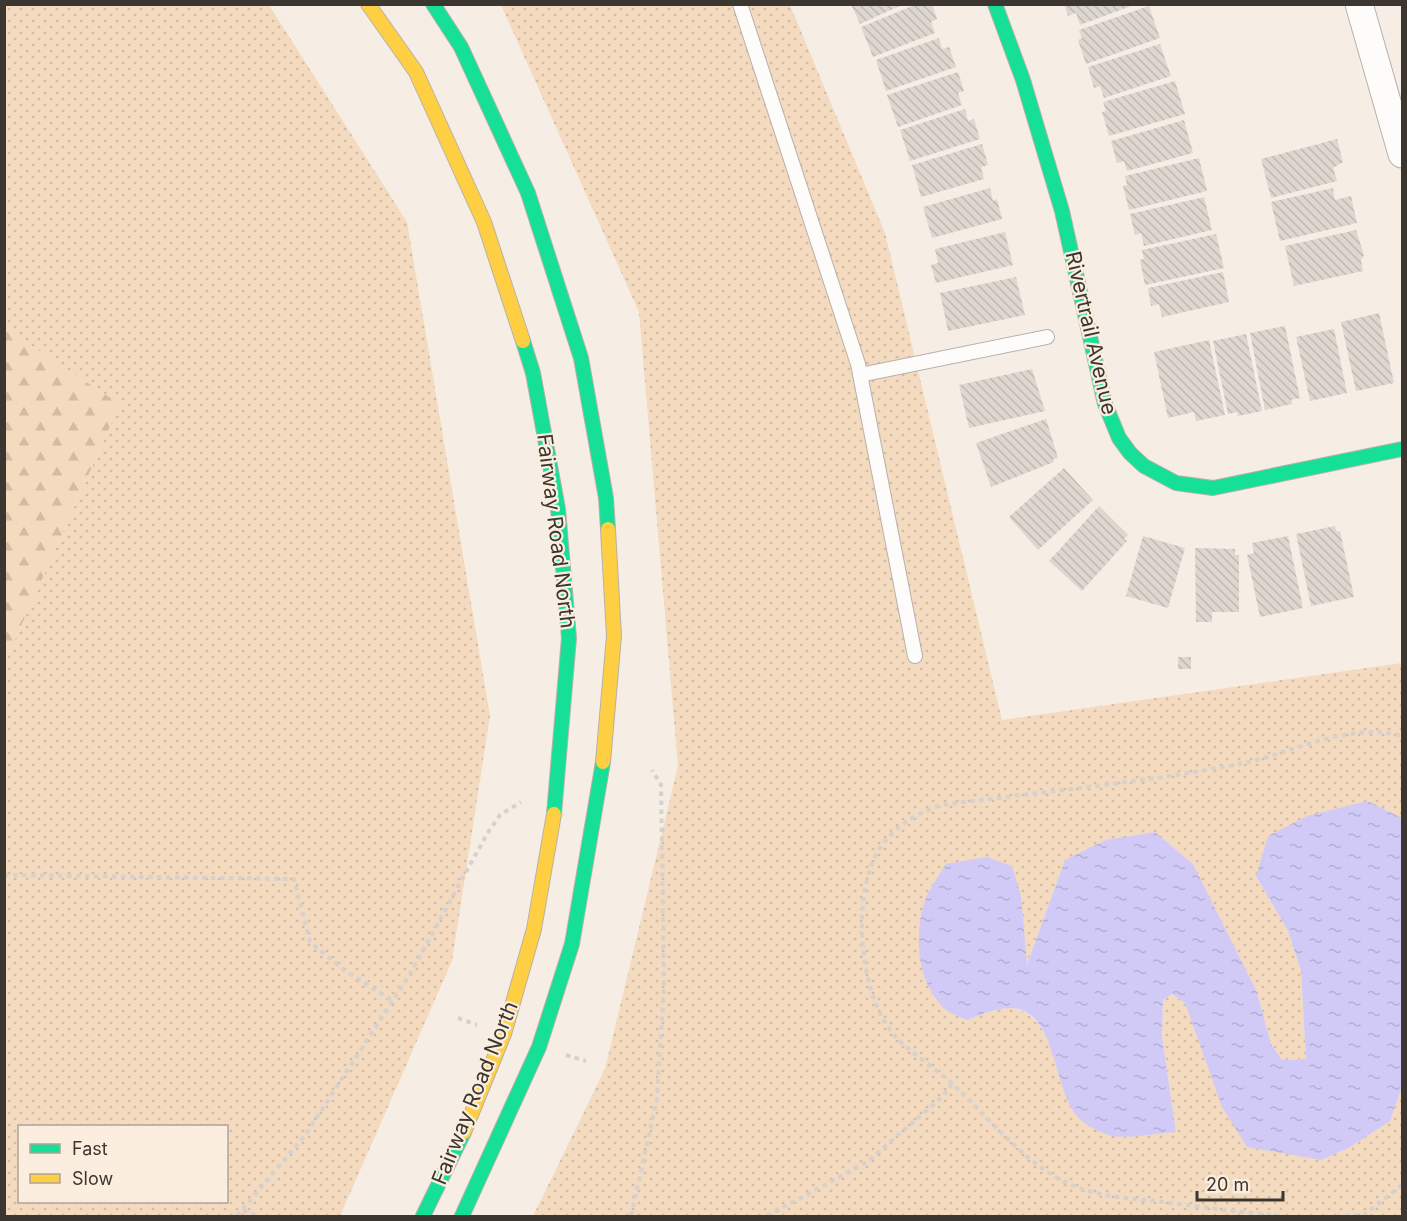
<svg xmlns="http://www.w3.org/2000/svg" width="1407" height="1221" font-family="Inter,sans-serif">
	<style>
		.grass { fill: url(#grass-dots); fill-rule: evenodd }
		.forest { fill: url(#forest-firs) }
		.water { fill: url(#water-ripples) }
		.building { fill: url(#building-back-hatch) }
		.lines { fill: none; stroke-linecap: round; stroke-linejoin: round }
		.lane-casing { stroke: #b7b1aa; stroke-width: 16 }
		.street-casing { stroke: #b7b1aa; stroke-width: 29 }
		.fast-casing { stroke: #b7b1aa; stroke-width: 16 }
		.slow-casing { stroke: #b7b1aa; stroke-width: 16 }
		.path { stroke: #d4d1ce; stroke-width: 4; stroke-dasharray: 4.5 4.5; stroke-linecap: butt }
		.lane { stroke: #fefcfb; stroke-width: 14 }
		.street { stroke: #fefcfb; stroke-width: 27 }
		.fast { stroke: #16e098; stroke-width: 14 }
		.slow { stroke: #ffcf43; stroke-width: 14 }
		.labels { text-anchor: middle; stroke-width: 4.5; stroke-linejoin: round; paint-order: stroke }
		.street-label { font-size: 21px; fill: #3c3630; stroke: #fceedf }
	</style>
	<defs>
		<pattern id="grass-dots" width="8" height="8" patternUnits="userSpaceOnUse" patternTransform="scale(1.5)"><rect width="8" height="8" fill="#f4dabe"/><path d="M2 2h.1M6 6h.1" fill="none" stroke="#d2bca4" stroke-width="1.8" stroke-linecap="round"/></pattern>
		<pattern id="forest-firs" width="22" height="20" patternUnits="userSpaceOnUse" patternTransform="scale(1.5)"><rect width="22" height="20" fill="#f4dabe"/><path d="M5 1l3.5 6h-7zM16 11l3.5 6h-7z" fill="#d2bca4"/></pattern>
		<pattern id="water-ripples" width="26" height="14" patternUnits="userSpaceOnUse" patternTransform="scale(1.5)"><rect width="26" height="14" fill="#d2caf6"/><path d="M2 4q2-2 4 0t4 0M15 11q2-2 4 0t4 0" fill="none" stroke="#b5aed3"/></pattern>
		<pattern id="building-back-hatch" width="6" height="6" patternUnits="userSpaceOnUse" patternTransform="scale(1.5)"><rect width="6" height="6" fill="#ded7d0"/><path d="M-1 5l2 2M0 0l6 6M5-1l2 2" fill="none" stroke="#bfb9b3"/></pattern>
	</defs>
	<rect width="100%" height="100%" fill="#f6eee5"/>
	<path class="grass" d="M 5,5 L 269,5 L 407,222 L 490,716 L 452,961 L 340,1216 L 5,1216 L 5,662 L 120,404 L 5,329 ZM 20,1126 L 226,1126 L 226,1202 L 20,1202 Z
		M 501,5 L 790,5 L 885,233 L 1002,720 L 1402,663 L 1402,818 L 1368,801 L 1256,876 L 1288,931 L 1301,971 L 1306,1059 L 1282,1060 L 1271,1044 L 1257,992 L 1193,864 L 1155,832 L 1065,860 L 1026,966 L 1021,896 L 930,988 L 946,1010 L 967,1020 C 980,1015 998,1007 1012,1008 C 1048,1013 1056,1064 1064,1091 L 1176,1131 L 1162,1036 L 1163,1000 L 1172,994 L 1185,1003 L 1203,1050 L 1390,1121 L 1402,1087 L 1402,1216 L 533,1216 L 605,1069 L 678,766 L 639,312 Z"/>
	<path class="forest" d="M 5,329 L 120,404 L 5,662 Z"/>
	<path class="water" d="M 1368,801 L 1402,818 L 1402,1087 L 1390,1121 L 1350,1147 L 1321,1160 L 1247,1147 L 1222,1107 L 1185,1003 L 1172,994 L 1163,1000 L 1162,1036 L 1176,1132 C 1160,1133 1121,1140 1108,1135 C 1100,1132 1090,1127 1083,1122 C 1051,1098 1060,1010 1011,1008 C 996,1008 980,1015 967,1020 C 960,1017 951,1014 946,1010 C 918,985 915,943 922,910 C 926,893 937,878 946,864 L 987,857 L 1012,866 L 1021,896 L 1027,964 L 1065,860 L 1106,840 L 1155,832 L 1193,864 L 1257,992 L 1271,1044 L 1282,1060 L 1306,1059 L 1301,971 L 1288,931 L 1256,876 L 1268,836 L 1307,816 Z"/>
	<path class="building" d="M 851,4 L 904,4 L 860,24 Z
		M 917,4 L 932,4 L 937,19 L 931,22 L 935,33 L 873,57 L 861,27 Z
		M 1064,4 L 1134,4 L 1134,5 L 1080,25 L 1076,13 L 1068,16 Z
		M 1149,6 L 1160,38 L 1086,64 L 1078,40 L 1082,38 L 1079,30 Z
		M 939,38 L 942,49 L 949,47 L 956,67 L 886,91 L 876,60 Z
		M 1160,44 L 1171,76 L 1104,98 L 1100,86 L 1094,88 L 1088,67 Z
		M 958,72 L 964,91 L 958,93 L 962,105 L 898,127 L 887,95 Z
		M 1175,81 L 1185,114 L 1109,136 L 1102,112 L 1106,111 L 1103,102 Z
		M 965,109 L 968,121 L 974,119 L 980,139 L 910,161 L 900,130 Z
		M 1184,120 L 1193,153 L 1127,171 L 1124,161 L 1117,163 L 1111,141 Z
		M 1337,139 L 1343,162 L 1333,168 L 1337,181 L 1271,198 L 1261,159 Z
		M 982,144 L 988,165 L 981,167 L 984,179 L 921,197 L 912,165 Z
		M 1199,158 L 1207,191 L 1129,210 L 1123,186 L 1127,185 L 1125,176 Z
		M 990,188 L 993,201 L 997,199 L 1002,219 L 932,238 L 923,207 Z
		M 1333,188 L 1335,200 L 1351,196 L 1357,223 L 1280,241 L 1271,202 Z
		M 1204,197 L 1212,230 L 1144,246 L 1141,233 L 1135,235 L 1130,214 Z
		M 1356,230 L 1364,255 L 1361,260 L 1363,271 L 1294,286 L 1285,246 Z
		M 1005,232 L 1013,265 L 936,283 L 931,265 L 938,263 L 935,249 Z
		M 1216,234 L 1224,268 L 1145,285 L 1140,260 L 1144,259 L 1142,250 Z
		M 1223,272 L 1229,302 L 1162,317 L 1159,304 L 1151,306 L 1148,288 Z
		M 1016,277 L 1025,315 L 948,331 L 940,293 Z
		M 1379,313 L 1394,383 L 1356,391 L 1341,322 Z
		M 1285,326 L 1300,398 L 1291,400 L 1292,404 L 1265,410 L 1250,333 Z
		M 1334,329 L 1347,393 L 1310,401 L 1296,337 Z
		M 1246,334 L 1262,411 L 1238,416 L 1237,412 L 1228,414 L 1213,341 Z
		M 1209,340 L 1225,415 L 1196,421 L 1194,412 L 1168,418 L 1154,352 Z
		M 1032,369 L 1045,411 L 969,428 L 959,385 Z
		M 1046,419 L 1058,458 L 1053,459 L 1054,462 L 991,487 L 976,443 Z
		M 1064,468 L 1093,500 L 1038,550 L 1009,517 Z
		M 1099,506 L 1128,535 L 1124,539 L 1127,541 L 1082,591 L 1049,561 Z
		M 1335,526 L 1337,532 L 1340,531 L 1354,597 L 1311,606 L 1296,534 Z
		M 1143,536 L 1185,548 L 1168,608 L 1126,596 Z
		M 1288,536 L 1303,608 L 1260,617 L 1247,555 L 1254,553 L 1252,543 Z
		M 1195,548 L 1235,549 L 1235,555 L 1239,555 L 1239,612 L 1212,612 L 1212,622 L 1196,622 Z
		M 1178,657 L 1191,657 L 1191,669 L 1178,669 Z"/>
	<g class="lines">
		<g class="lane-casing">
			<path id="lane" d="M 740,4 L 858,364 L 915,656
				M 860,375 L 1047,337"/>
		</g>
		<g class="street-casing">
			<path id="street" d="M 1359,4 L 1402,154"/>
		</g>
		<g class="fast-casing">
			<path id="fast" d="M 433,4 L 461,47 L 528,193 L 581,358 L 606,498 L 608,529
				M 995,4 L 1023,80 L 1062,211 L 1105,404 L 1119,438 L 1130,453 L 1144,466 L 1176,483 L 1213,488 L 1402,449
				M 523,341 L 533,373 L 558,509 L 569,638 L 554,814
				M 423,1216 L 464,1132
				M 462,1216 L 539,1047 L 572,944 L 603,762"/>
		</g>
		<g class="slow-casing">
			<path id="slow" d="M 368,4 L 416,72 L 484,222 L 523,341
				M 603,762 L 614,636 L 608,529
				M 464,1132 L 504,1034 L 534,929 L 554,814"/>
		</g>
		<path class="path" d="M 4,875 L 294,879 L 310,942 L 344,970 L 393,1001
			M 458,1018 L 477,1025
			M 566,1055 L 586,1061
			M 243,1210 L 256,1216
			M 237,1216 L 306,1134 L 410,974 L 487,834 L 500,815 L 521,802
			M 631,1216 L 657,1099 L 664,984 L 661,785 L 652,770
			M 767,1216 L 867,1162 L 942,1097 L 952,1084
			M 1280,1216 C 1241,1212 1202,1207 1163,1202 C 1129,1198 1092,1197 1061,1180 C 1019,1157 988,1117 953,1084 C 935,1068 900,1046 888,1027 C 858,985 850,883 885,841 C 900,823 920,812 941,805 C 1040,792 1141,783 1239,764 C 1291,754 1349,721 1402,736
			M 1336,1216 L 1364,1215 L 1402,1185"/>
		<use href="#lane" class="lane"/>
		<use href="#street" class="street"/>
		<use href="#fast" class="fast"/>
		<use href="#slow" class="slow"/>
	</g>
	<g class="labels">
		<g class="street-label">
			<text transform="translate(1091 333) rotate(77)" y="7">Rivertrail Avenue</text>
			<text transform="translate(556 531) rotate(83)" y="7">Fairway Road North</text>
			<text transform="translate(475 1093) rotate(-68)" y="7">Fairway Road North</text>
		</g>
	</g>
	<rect width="1407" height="1221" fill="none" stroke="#3c3630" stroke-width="12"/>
	<rect x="18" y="1125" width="210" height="78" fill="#fceedf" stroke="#afa499" stroke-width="1.5"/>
	<rect x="30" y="1144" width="30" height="9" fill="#16e098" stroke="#afa499" stroke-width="1.5"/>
	<text x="72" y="1155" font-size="18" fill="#3c3630">Fast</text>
	<rect x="30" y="1174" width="30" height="9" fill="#ffcf43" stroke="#afa499" stroke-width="1.5"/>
	<text x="72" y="1185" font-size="18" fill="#3c3630">Slow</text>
	<path d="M1197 1191v9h86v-9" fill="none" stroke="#3c3630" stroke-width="3"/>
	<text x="1206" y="1191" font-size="18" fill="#3c3630" stroke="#fceedf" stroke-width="4.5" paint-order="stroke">20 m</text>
</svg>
